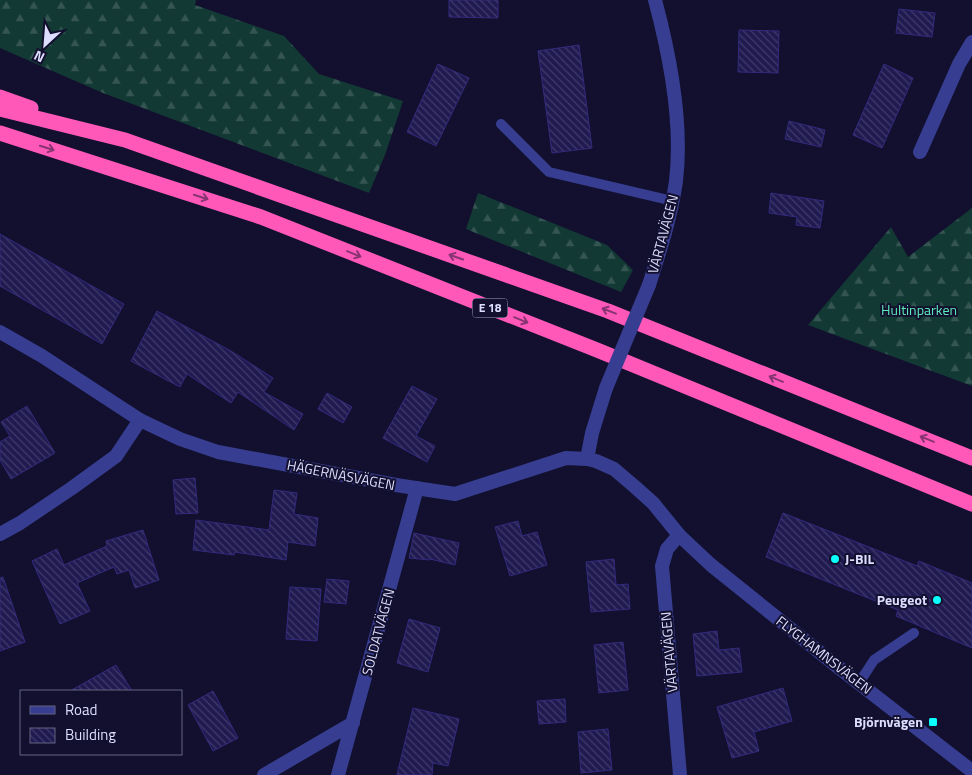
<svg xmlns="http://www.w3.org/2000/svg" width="972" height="775" font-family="'Titillium Web',sans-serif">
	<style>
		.forest { fill: url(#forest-firs) }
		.building { fill: url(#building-back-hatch); stroke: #332a7e }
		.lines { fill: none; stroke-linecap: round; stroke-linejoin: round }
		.service { stroke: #373d90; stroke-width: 10 }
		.minor { stroke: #373d90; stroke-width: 14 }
		.tertiary { stroke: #373d90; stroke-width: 14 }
		.motorway { stroke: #ff58b8; stroke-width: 15 }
		.minor-bridge { stroke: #373d90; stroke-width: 14 }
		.oneway { stroke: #883473 }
		.poi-dot { fill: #09ffff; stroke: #12102e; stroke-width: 2 }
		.labels { text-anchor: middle; stroke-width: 4; stroke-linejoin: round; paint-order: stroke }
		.shield { fill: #12102e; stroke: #a0a0c0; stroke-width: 1 }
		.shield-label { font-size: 12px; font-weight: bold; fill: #ddf }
		.street-label { font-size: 14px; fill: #ddf; stroke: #12102e }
		.park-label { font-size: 14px; fill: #5eeab9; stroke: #12102e }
		.poi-label { font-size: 14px; font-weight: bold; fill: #ddf; stroke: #12102e; text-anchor: end }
	</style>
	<defs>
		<pattern id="forest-firs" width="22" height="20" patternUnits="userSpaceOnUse" patternTransform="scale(1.25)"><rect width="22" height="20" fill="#123933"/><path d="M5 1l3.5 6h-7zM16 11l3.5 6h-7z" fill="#345552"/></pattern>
		<pattern id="building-back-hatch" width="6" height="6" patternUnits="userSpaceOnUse" patternTransform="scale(1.25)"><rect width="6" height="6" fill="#201a51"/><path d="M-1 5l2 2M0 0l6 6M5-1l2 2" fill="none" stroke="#403b6b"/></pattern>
	</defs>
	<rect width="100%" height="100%" fill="#12102e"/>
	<path class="forest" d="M 0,0 L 196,0 L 195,5 L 284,36 L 319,74 L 403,101 L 385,155 L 369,193 L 103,93 L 0,48 Z
		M 478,193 L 607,245 L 633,270 L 621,292 L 466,229 Z
		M 972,208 L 972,386 L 808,325 L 891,227 L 908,257 Z"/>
	<path class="building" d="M 449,0 L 498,0 L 498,18 L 449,17 Z
		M 899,9 L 935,13 L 932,37 L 896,33 Z
		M 739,30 L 779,31 L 778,73 L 738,72 Z
		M 579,45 L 592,148 L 552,153 L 538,51 Z
		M 438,64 L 469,78 L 436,146 L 407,132 Z
		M 884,64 L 913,78 L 882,148 L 853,135 Z
		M 789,121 L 825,130 L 821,147 L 785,139 Z
		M 771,193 L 824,201 L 820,228 L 796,225 L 797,217 L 769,213 Z
		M 0,234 L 124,304 L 102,344 L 0,286 Z
		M 157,311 L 231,351 L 273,378 L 264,392 L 303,414 L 294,430 L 238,392 L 231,403 L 187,374 L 180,387 L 131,361 Z
		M 412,386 L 437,399 L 416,436 L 435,446 L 427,462 L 383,438 Z
		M 327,393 L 352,407 L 343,423 L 318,409 Z
		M 27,406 L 55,453 L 11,479 L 0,460 L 0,442 L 10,436 L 1,422 Z
		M 195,478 L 198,513 L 176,514 L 173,480 Z
		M 274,490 L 297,493 L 294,514 L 318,518 L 315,546 L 288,542 L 286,560 L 235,552 L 234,555 L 193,550 L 196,520 L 269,530 Z
		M 783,513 L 917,566 L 919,561 L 972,583 L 972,648 L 896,616 L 898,610 L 766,557 Z
		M 518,521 L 522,536 L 537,532 L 547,565 L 510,576 L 495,527 Z
		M 143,530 L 159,580 L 135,588 L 129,570 L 117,574 L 114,567 L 77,583 L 90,611 L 60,624 L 32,561 L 57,549 L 64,565 L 107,546 L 106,541 Z
		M 414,533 L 459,543 L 455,565 L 430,559 L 430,560 L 409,558 Z
		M 614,559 L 616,585 L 628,584 L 630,609 L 591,612 L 586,562 Z
		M 3,577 L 25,642 L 0,651 L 0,578 Z
		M 327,579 L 349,581 L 346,604 L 324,602 Z
		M 290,587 L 321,589 L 317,641 L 286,639 Z
		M 409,619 L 440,628 L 428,672 L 397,663 Z
		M 717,631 L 719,650 L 739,648 L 742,672 L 697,676 L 693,634 Z
		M 623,642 L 628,690 L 599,693 L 594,645 Z
		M 116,665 L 132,691 L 70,691 Z
		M 783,688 L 792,721 L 754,732 L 759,751 L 732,758 L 717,707 Z
		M 213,691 L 238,738 L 213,751 L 188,705 Z
		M 565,699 L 566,722 L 539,724 L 537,701 Z
		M 413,708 L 459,719 L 448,766 L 433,763 L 432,775 L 397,775 Z
		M 608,729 L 612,770 L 581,773 L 578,732 Z"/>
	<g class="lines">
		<path class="service" d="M 501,124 L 549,172 L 673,201
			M 859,683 L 874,660 L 914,633"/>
		<path class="minor" d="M 920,152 L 959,64 L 972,42
			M 649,285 C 660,250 671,217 676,181 C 683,123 670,56 655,0
			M 587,459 L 592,433 L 606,388
			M 0,534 L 20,523 L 72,488 L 116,456 L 140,420
			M 679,535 L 667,549 L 662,566 L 680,775
			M 264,775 L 353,723
			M 338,775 L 417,488"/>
		<path class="tertiary" d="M 0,332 L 42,356 L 140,420 L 180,439 L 218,452 L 396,485 L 455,494 L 566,458 L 587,459 L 596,461 L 614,469 L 634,486 L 653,503 L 679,535 L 711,565 L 838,667 L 972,771"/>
		<path class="motorway" d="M 0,97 L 31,108
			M 0,109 L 125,140 L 608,311 L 972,458
			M 0,133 L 261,217 L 597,350 L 972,504"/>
		<path class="minor-bridge" d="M 606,388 L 649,285"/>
	</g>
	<defs><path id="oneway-shaft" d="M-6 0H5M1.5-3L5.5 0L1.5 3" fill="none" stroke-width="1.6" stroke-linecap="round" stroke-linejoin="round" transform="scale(1.25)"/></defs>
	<g class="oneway">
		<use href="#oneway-shaft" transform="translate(47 148) rotate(17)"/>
		<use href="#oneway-shaft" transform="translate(201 197) rotate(18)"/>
		<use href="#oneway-shaft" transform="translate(354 254) rotate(22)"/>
		<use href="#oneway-shaft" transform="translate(456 257) rotate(-161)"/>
		<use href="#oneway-shaft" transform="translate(609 311) rotate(-159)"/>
		<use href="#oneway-shaft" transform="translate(521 320) rotate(22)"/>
		<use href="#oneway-shaft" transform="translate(776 379) rotate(-158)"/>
		<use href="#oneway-shaft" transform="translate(927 439) rotate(-158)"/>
	</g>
	<g class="poi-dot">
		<circle cx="835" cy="559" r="5"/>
		<circle cx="937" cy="600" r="5"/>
		<rect x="928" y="717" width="10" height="10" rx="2.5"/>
	</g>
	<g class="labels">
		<rect class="shield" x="472.5" y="298.5" width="35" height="19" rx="4"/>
		<g class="shield-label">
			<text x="490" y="312">E 18</text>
		</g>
		<g class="street-label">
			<text transform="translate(663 234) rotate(-75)" y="5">VÄRTAVÄGEN</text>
			<text transform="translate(341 475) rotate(11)" y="5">HÄGERNÄSVÄGEN</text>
			<text transform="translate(378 632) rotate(-75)" y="5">SOLDATVÄGEN</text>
			<text transform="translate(669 652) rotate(-95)" y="5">VÄRTAVÄGEN</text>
			<text transform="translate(824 655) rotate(38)" y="5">FLYGHAMNSVÄGEN</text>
		</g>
		<g class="park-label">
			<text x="919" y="315">Hultinparken</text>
		</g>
		<g class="poi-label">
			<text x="845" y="564" text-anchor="start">J-BIL</text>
			<text x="927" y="605">Peugeot</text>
			<text x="923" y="727">Björnvägen</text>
		</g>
	</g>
	<rect x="20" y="690" width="162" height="65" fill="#12102e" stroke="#636282"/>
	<rect x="30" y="706" width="25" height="8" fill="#373d90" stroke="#636282"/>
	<text x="65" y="715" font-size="15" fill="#ddddff">Road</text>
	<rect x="30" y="728" width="25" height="15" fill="url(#building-back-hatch)" stroke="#636282"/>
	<text x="65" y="740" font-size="15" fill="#ddddff">Building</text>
	<g transform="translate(45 45) rotate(206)" stroke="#12102e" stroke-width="4" paint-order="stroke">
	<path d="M0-4L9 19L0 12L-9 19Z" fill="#ddddff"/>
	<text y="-8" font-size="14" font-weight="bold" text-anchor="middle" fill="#ddddff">N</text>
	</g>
</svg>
